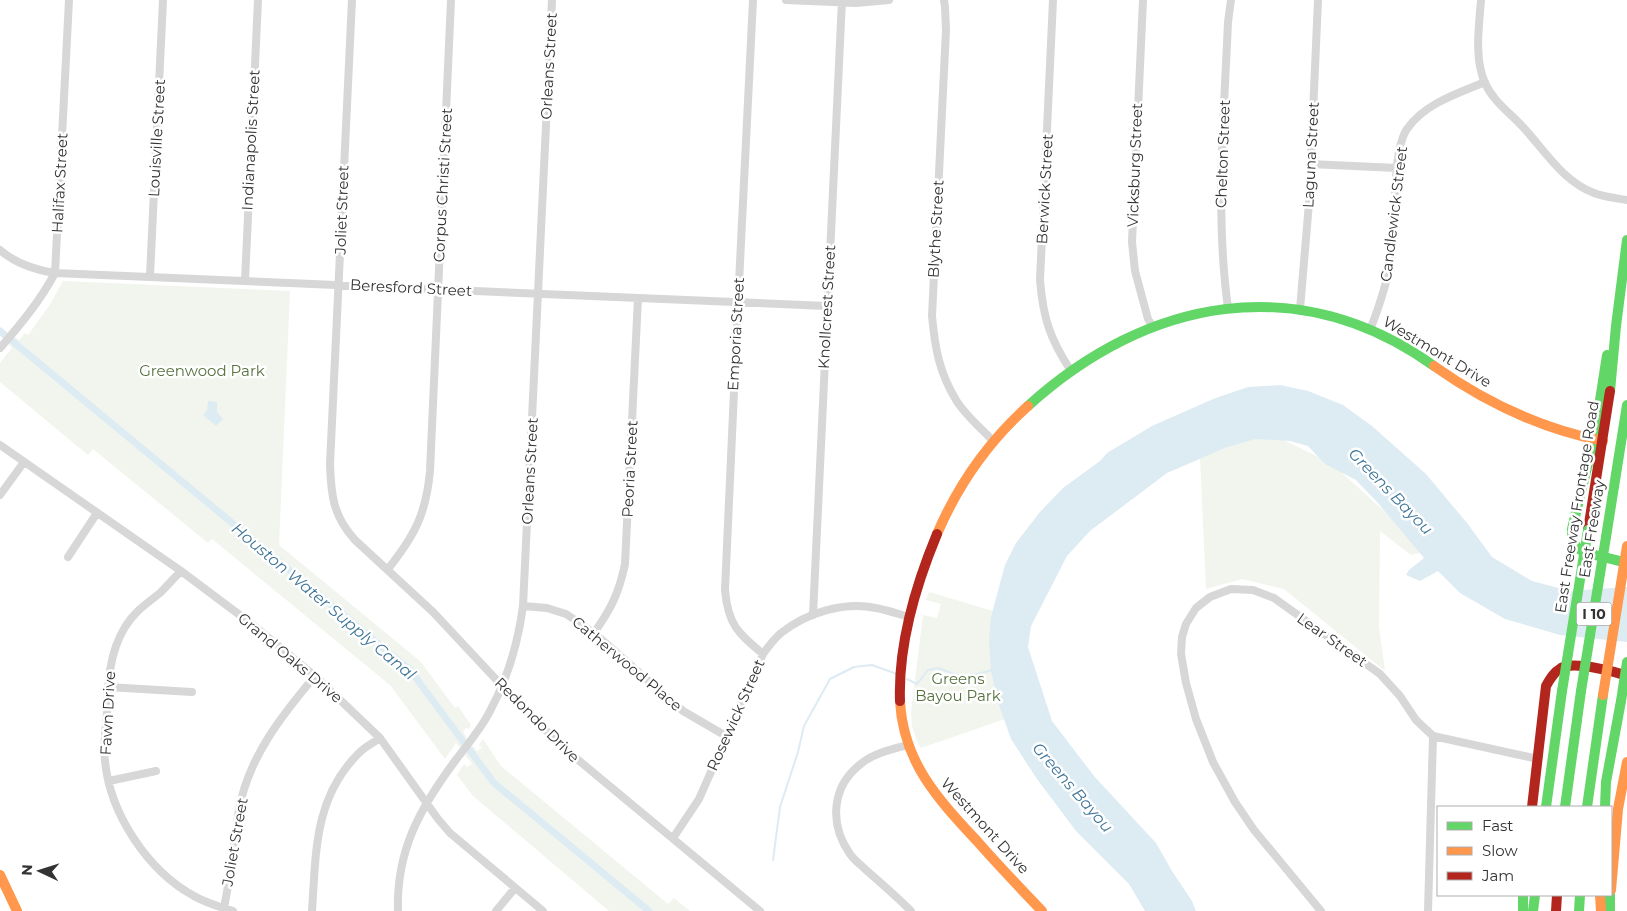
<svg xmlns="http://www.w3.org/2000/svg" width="1627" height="911" font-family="Montserrat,sans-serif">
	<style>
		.green { fill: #f1f5ed }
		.water { fill: #ddebf3 }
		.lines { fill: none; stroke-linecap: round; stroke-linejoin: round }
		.stream { stroke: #ddebf3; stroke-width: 2 }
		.canal { stroke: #ddebf3; stroke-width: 7 }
		.street { stroke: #d7d7d7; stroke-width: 8 }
		.fast { stroke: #63d668; stroke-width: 10 }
		.slow { stroke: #ff974d; stroke-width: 10 }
		.jam { stroke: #b3261e; stroke-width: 10 }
		.fast-bridge { stroke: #63d668; stroke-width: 10 }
		.slow-bridge { stroke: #ff974d; stroke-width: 10 }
		.labels { text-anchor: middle; stroke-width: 5; stroke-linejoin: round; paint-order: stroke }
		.shield { fill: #fff; stroke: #707070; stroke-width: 1 }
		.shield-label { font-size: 14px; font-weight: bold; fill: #333 }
		.street-label { font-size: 15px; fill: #333; stroke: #fff }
		.park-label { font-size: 15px; fill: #56703f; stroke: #fff }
		.water-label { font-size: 16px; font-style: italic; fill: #3f7597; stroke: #fff }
	</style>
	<rect width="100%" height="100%" fill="#fff"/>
	<path class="green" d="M 63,281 L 290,291 L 279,545 L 420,661 L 455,708 L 458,706 L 471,725 L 469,729 L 466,728 L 463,732 L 467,738 L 460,748 L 456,743 L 445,759 L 390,685 L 212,539 L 208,543 L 93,449 L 88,455 L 0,382 L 0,363 L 12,348 L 9,345 L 15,337 L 19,340 L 25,333 L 28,335 L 49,306 Z
		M 1271,434 L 1331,463 L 1428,551 L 1411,555 L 1380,531 L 1379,627 L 1385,671 L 1284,589 L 1242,579 L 1206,589 L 1200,456 Z
		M 929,592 L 1000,613 L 1011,717 L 921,748 L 916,739 L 912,726 L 911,712 L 923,615 L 937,618 L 941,604 L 926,600 Z
		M 483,739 L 501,766 L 668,904 L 674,898 L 690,911 L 609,911 L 485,806 L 473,796 L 457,775 L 464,764 L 467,767 L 472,764 L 465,755 L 473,746 L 477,751 L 482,748 L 479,745 Z"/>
	<path class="water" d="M 1280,385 L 1308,391 L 1343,405 L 1372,426 L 1426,474 L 1467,523 L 1492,557 L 1532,581 L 1570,591 L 1627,587 L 1627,642 L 1560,635 L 1505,619 L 1460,593 L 1438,571 L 1420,581 L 1406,575 L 1409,570 L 1424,558 L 1377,502 L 1356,480 L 1325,464 L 1308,446 L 1290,441 L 1256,439 L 1225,448 L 1167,473 L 1090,531 L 1067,556 L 1031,626 L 1028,647 L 1052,721 L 1094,776 L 1156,843 L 1172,871 L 1192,901 L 1196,911 L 1145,911 L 1129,884 L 1076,831 L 1037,779 L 1011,739 L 998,702 L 991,671 L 989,642 L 991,617 L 1005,565 L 1016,543 L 1040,512 L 1063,488 L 1100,461 L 1107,453 L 1152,426 L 1213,399 L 1248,387 Z
		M 208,401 L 217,402 L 217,412 L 223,419 L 216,426 L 203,415 L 207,410 Z"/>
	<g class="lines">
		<path class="stream" d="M 907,679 L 917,684 L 928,670 L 938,668 L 960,676 L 977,674 L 993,670
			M 773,860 L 780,807 L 798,752 L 804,726 L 830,679 L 854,667 L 872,665 L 897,674"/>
		<path class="canal" d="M 0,331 L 410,670 L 494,783 L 649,911"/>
		<path class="street" d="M 352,0 L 330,464 C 331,495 333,516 355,540 L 433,612 L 520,705 L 565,749 L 760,911
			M 753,0 L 738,303 L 725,590 C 728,625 738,633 763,654
			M 786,0 L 856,3 L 889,0
			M 944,0 L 945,7 L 946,30 L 932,316 C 935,348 939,372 956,400 C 965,415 981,428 992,440
			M 1053,0 L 1040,280 C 1043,318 1050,339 1071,371
			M 1143,0 L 1132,242 L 1135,271 L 1148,319 L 1153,327
			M 1481,0 C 1479,26 1474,59 1485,83 C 1493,101 1509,112 1522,126 C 1544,149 1562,181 1594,193 C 1604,197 1616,198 1627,200
			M 1310,164 L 1397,168
			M 0,250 C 15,263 36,270 55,273 L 826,306
			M 150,276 L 163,0
			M 245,281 L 258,0
			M 1228,308 C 1215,214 1224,117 1228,22 L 1231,0
			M 1300,309 L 1309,203 L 1318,0
			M 1370,330 C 1381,302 1390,275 1393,245 C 1396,217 1392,151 1407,129 C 1424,104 1458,93 1485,82
			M 0,348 C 21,324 40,301 55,273 L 69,0
			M 0,445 L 181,571 L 253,625 L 315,676 L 380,738 L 438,819 L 450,833 L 543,911
			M 0,495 L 24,462
			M 68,557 L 97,513
			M 388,569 C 415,535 426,514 430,471 L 451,0
			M 181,571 C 174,578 167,586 160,593 C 145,605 136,610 125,627 C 109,653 108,683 107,712 C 106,728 103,745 105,761 C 110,814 148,871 194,896 C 206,903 220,907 233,911
			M 523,606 L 547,608 L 566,614 L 594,633 L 683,711 L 726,736
			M 813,615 L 842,0
			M 594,633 C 611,609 619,593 625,564 L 638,298
			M 108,687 L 192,692
			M 908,745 C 893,749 874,753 862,763 C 831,786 829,824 850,854 C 854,860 861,865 866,870 C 881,883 897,897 911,911
			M 109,781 L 156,771
			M 673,838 L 699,799 L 763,654 C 768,647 774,639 781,633 C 806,613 844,601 876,608 C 887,610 898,614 909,617
			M 224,908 C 228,887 232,866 234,844 C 236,833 237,822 239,810 C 248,758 282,715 315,676
			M 312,911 C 316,853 314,798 358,754 C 364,747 373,743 380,738
			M 398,911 C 396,851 420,808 455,761 C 467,745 481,729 490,711 C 508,678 518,643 523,606 L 552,0
			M 496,911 L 515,888
			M 1321,911 L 1254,830 L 1235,802 L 1213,762 L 1196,719 L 1186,683 L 1181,654 L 1182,637 L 1186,624 L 1196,608 L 1210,597 L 1231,589 L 1253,590 L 1274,598 L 1380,674 L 1400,696 L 1416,720 L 1433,736 L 1538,759
			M 1428,911 L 1433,736"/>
		<path class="fast" d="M 1607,355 L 1594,439 L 1572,529 C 1571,550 1582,552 1599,556 C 1609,558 1618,561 1627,563
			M 1610,391 L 1616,326 L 1627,240
			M 1028,406 C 1147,298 1298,269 1434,366
			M 1606,537 L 1627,405
			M 1546,807 L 1562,691
			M 1565,807 L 1581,691
			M 1587,807 L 1603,695
			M 1605,807 L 1606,782 L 1621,701
			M 1523,895 L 1523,911
			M 1610,895 L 1610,911
			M 1533,911 L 1535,895
			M 1579,911 L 1580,895"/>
		<path class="slow" d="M 1434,366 C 1485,402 1541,429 1603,441
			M 937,534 C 958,485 988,442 1028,406
			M 900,701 C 903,762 938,799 977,841 C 998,865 1020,888 1042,911
			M 0,875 L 17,911
			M 1611,890 L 1618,809 L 1627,762
			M 1600,895 L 1601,911"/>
		<path class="jam" d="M 1588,530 L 1610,391
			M 900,701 C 898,644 915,587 937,534
			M 1532,807 L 1546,686 C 1550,679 1554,672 1561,668 C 1574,661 1613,671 1627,676
			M 1556,911 L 1557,895"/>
		<path class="fast-bridge" d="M 1562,691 L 1588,530
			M 1581,691 L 1606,537
			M 1621,701 L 1627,662"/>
		<path class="slow-bridge" d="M 1603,695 L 1627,546"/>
	</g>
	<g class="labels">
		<rect class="shield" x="1576.5" y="602.5" width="35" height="23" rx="4"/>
		<g class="shield-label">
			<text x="1594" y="619">I 10</text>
		</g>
		<g class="street-label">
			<text transform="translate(549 66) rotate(-87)" y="5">Orleans Street</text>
			<text transform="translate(157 138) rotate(-87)" y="5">Louisville Street</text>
			<text transform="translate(251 140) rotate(-87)" y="5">Indianapolis Street</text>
			<text transform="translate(1223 154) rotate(-88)" y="5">Chelton Street</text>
			<text transform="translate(1311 155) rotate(-87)" y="5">Laguna Street</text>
			<text transform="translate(1135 165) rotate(-88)" y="5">Vicksburg Street</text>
			<text transform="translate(60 183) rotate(-87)" y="5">Halifax Street</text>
			<text transform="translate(443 185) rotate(-87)" y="5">Corpus Christi Street</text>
			<text transform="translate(1045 189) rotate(-87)" y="5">Berwick Street</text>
			<text transform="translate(342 210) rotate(-88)" y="5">Joliet Street</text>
			<text transform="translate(1394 214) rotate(-83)" y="5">Candlewick Street</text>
			<text transform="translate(936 229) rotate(-87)" y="5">Blythe Street</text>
			<text transform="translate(411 288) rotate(3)" y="5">Beresford Street</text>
			<text transform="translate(827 307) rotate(-87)" y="5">Knollcrest Street</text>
			<text transform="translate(736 334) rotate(-87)" y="5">Emporia Street</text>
			<text transform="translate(1437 352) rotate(31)" y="5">Westmont Drive</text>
			<text transform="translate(630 469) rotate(-87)" y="5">Peoria Street</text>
			<text transform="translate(530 471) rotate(-87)" y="5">Orleans Street</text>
			<text transform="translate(1577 507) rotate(-81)" y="5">East Freeway Frontage Road</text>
			<text transform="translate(1592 529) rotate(-81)" y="5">East Freeway</text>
			<text transform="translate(1332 640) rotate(35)" y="5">Lear Street</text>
			<text transform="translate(290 658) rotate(40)" y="5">Grand Oaks Drive</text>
			<text transform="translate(627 664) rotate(40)" y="5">Catherwood Place</text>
			<text transform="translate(108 713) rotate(-87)" y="5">Fawn Drive</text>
			<text transform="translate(736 715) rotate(-66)" y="5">Rosewick Street</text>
			<text transform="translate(537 720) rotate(45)" y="5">Redondo Drive</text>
			<text transform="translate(985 826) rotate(48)" y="5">Westmont Drive</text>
			<text transform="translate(235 842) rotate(-80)" y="5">Joliet Street</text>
		</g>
		<g class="park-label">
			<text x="202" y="376">Greenwood Park</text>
			<text x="958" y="684">Greens<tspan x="958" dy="17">Bayou Park</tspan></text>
		</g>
		<g class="water-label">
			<text transform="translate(1391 491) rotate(46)" y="6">Greens Bayou</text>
			<text transform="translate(324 601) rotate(40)" y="6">Houston Water Supply Canal</text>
			<text transform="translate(1073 787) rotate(49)" y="6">Greens Bayou</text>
		</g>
	</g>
	<rect x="1437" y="806" width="175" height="90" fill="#ffffff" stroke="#adadad"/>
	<rect x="1447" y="822" width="25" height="8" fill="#63d668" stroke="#adadad"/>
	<text x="1482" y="831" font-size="15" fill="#333333">Fast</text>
	<rect x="1447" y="847" width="25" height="8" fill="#ff974d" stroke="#adadad"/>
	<text x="1482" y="856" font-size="15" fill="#333333">Slow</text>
	<rect x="1447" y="872" width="25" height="8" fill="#b3261e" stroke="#adadad"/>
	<text x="1482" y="881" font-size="15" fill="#333333">Jam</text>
	<g transform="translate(40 871) rotate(274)" stroke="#ffffff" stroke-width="4" paint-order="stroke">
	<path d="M0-4L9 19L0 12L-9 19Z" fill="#333333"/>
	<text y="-8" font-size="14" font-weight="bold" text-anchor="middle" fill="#333333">N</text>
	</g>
</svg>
